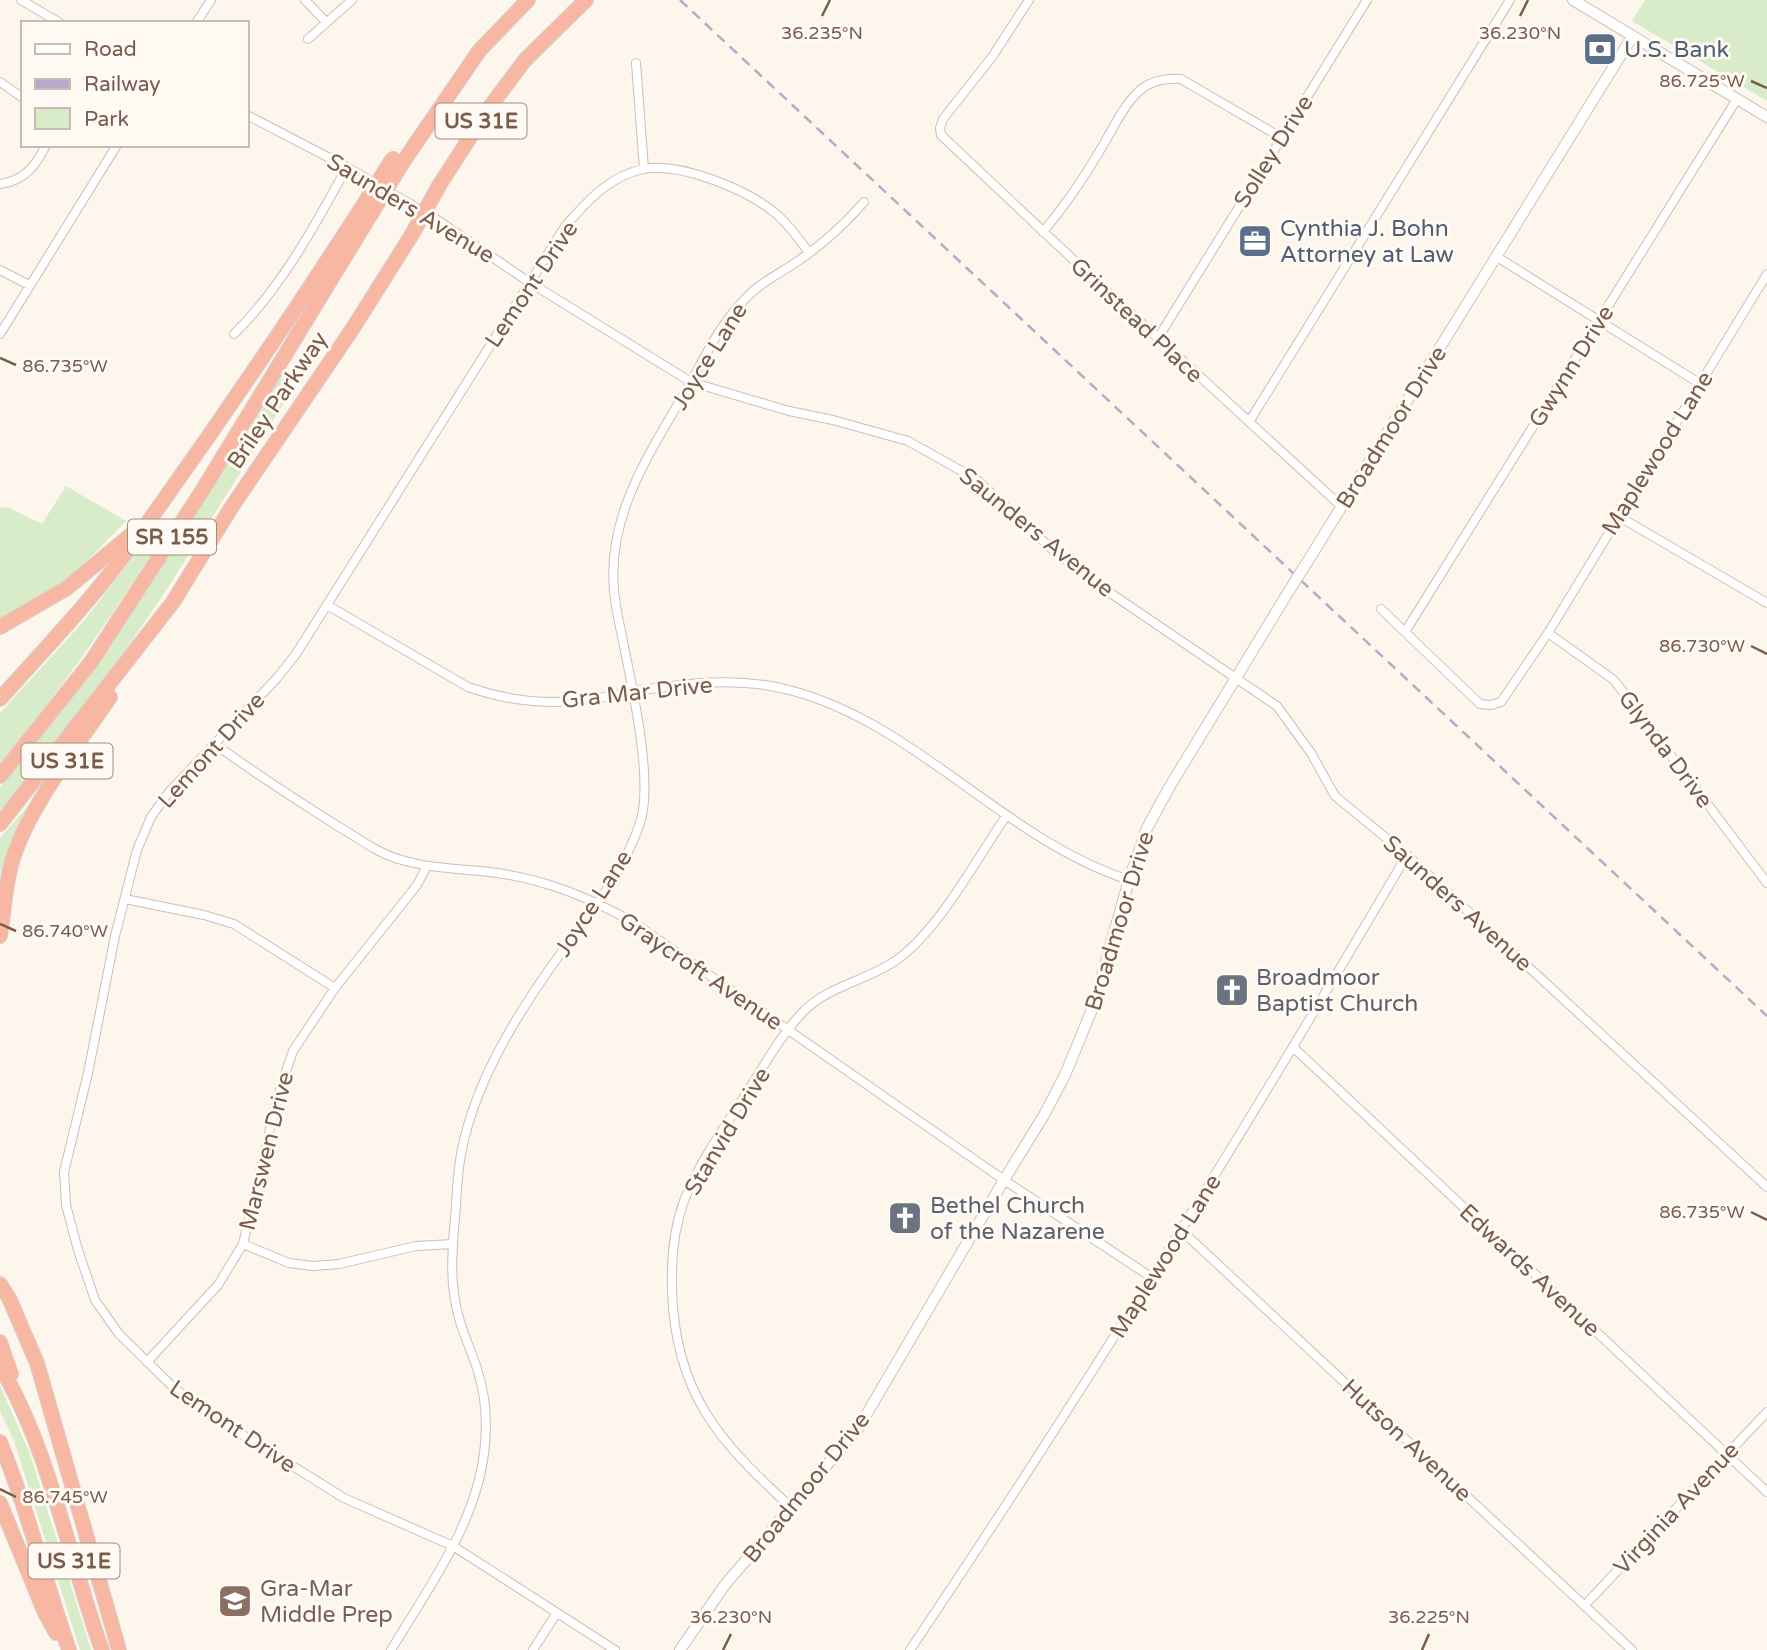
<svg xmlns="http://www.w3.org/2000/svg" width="1767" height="1650" font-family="'Varela Round',sans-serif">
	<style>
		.green { fill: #d8ecc9 }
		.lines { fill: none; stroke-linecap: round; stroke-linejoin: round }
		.minor-casing { stroke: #d1beb0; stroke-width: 10 }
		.secondary-casing { stroke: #d6c0b0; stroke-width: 12 }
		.motorway-casing { stroke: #dad1cd; stroke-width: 16 }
		.minor { stroke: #fff; stroke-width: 8 }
		.secondary { stroke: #fff; stroke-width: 10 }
		.motorway { stroke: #f7b7a3; stroke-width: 14 }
		.rail { stroke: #b9a8c9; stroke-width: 2.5; stroke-dasharray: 10 7; stroke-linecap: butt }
		.secondary-bridge-casing { stroke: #d6c0b0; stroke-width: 12; stroke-linecap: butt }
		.motorway-bridge-casing { stroke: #dad1cd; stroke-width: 16; stroke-linecap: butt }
		.secondary-bridge { stroke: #fff; stroke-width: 10 }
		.motorway-bridge { stroke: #f7b7a3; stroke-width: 14 }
		.ticks { fill: none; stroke: #7a5c4d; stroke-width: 2.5 }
		.labels { text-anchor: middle; stroke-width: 6; stroke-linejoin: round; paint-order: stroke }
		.shield { fill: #fffaf3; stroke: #a28b7f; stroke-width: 2 }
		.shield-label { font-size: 21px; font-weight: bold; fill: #7a5c4d }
		.service-label { font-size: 23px; fill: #4e5e75; stroke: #fffaf3; text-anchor: start }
		.street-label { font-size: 23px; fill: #7a5c4d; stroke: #fffaf3 }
		.worship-label { font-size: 23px; fill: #5b616d; stroke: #fffaf3; text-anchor: start }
		.education-label { font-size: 23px; fill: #785e54; stroke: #fffaf3; text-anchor: start }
		.ticks-label { font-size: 18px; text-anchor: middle; fill: #7a5c4d; stroke: #fffaf3; stroke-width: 6; stroke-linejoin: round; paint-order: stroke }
	</style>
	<rect width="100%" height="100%" fill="#fdf6ec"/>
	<path class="green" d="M 1645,0 L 1767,0 L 1767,101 L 1632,21 Z
		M 281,378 L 288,384 L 291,392 L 167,589 L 110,673 L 10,801 L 0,810 L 0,787 L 82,681 L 275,383 Z
		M 66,486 L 126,521 L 59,590 L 0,622 L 0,508 L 7,507 L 42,524 Z
		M 144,543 L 152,549 L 152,553 C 105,626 56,697 0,763 L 0,713 L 83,622 Z
		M 28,806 L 0,874 L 0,838 Z
		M 0,1385 L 30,1454 L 91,1650 L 80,1650 L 14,1441 L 0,1411 Z"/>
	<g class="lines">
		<g class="minor-casing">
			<path id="minor" d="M 21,0 L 60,23
				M 305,0 L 326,22
				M 1029,0 L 992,57 L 943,119 L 940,128 L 941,135 L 1098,283 L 1342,507
				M 196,23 L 211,0
				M 308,39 L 352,0
				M 636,63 L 644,169
				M 0,82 L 23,98
				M 247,115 L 347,167 L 436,219 L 529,282 L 691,382 L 789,411 L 833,420 L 908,441 L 976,479 L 1053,550 L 1100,586 L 1277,706 L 1311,753 L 1335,796 L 1407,855 L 1767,1187
				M 0,184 C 24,181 36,166 46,145
				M 1043,232 C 1064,207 1082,181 1099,152 C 1111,133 1121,109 1137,93 C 1149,81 1165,78 1181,79 L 1282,138
				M 1497,257 L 1699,383
				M 0,270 L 29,285
				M 0,334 L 117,145
				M 234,334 C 282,287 315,225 347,167
				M 1158,338 L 1367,0
				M 1249,422 L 1510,0
				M 1618,516 L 1767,603
				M 327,605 L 468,687 C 505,700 544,705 583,700 C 599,699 614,694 630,692 C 684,683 740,676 793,691 C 918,725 1004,839 1129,880
				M 1381,609 L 1480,704 L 1491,705 L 1501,702 L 1548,633 L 1767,274
				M 1405,632 L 1737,99
				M 1548,633 L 1614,680 L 1767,883
				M 215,744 C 254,773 295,799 336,825 C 357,837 378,854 402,860 C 433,869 466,869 497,873 C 547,880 590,898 633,922 L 1004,1180 L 1151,1277
				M 125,899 L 204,915 L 234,924 L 335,988
				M 1294,1048 L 1767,1492
				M 1182,1231 L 1632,1650
				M 243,1244 L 289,1263 L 313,1266 L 339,1264 L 416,1246 L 453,1244
				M 147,1362 L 218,1285 L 243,1244 L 278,1095 L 293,1051 L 335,988 L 417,885 L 427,866
				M 792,1508 C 719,1442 675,1393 672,1290 C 671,1261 674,1228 684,1201 C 698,1165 721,1132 742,1100 C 761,1072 778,1038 802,1013 C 828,985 868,981 898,959 C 940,928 976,860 1006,816
				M 1585,1605 L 1767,1412
				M 391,1650 C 429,1587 479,1520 485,1444 C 487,1421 485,1394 478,1372 C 473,1354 464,1337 459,1318 C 448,1280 453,1244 456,1205 C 457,1187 458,1167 462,1149 C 475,1086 510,1026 546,974 C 580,925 621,880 640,823 C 656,775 625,658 616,606 C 601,523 648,456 688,387 C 705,357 720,324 745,299 C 759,283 781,273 798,261 C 823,244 844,225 864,202
				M 533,1650 L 556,1614
				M 615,1650 L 453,1546 L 344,1498 L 214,1417 L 174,1388 L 119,1334 L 95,1300 L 78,1250 L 66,1205 L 64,1172 L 88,1073 L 115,936 L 137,850 L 151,817 L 169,792 L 277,678 L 296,654 L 566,225 C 589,200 608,177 643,169 C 679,162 742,188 770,209 C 786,221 798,237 809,253
				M 910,1650 C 1085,1390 1249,1124 1407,855"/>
		</g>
		<g class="secondary-casing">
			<path id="secondary" d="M 1573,0 L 1767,117
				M 1311,556 L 1632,37
				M 680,1650 L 724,1586 L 859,1427 L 1004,1180 L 1044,1115 L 1065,1075 L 1093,1007 L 1129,880 L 1147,828 L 1170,786 L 1292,586"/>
		</g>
		<g class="motorway-casing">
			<path id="motorway" d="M 403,162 L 479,51 L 528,0
				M 440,184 L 489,108 L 525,60 L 586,0
				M 0,627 L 67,588 L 132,534
				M 0,699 C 42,652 87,605 125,554 C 207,441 286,325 362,207
				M 0,776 L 91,662 L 202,491 L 371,214
				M 0,824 L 173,602 L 231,508 L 353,328 L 411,236
				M 0,936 C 4,912 5,885 12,862 C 27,809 79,743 110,697
				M 0,1284 L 9,1298 L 37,1363 L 119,1650
				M 0,1342 L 11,1374
				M 0,1366 C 51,1453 68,1556 102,1650
				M 0,1442 C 28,1510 45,1581 69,1650
				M 0,1503 L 45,1613 L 56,1633"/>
		</g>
		<use href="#minor" class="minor"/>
		<use href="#secondary" class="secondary"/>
		<use href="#motorway" class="motorway"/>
		<path class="rail" d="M 680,0 L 1767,1016"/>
		<g class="secondary-bridge-casing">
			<path id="secondary-bridge" d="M 1292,586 L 1311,556"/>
		</g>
		<g class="motorway-bridge-casing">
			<path id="motorway-bridge" d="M 362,207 L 393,158
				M 371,214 L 403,162
				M 411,236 L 440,184"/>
		</g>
		<use href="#secondary-bridge" class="secondary-bridge"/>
		<use href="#motorway-bridge" class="motorway-bridge"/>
	</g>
	<path class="ticks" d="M 822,16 L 830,0M 1520,16 L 1528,0M 1751,81 L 1767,88M 0,358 L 16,365M 1751,646 L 1767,654M 0,924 L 16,931M 1751,1212 L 1767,1220M 0,1489 L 16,1497M 723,1650 L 731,1634M 1422,1650 L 1429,1634"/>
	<defs>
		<g id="bank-square" transform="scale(1.75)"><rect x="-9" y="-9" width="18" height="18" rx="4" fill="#5c6f8a" stroke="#fffaf3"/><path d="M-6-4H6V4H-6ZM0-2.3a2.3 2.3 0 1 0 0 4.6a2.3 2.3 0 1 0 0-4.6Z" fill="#fff"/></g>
		<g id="office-square" transform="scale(1.75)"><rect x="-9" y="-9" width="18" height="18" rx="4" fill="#5c6f8a" stroke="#fffaf3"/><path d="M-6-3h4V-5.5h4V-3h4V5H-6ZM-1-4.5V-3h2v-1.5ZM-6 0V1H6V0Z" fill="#fff"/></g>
		<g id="church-square" transform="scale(1.75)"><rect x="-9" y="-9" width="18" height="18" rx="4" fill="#6b7280" stroke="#fffaf3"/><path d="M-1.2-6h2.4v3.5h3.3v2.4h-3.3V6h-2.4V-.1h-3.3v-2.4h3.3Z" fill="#fff"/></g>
		<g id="school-square" transform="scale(1.75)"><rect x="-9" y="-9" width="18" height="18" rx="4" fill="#8d6e63" stroke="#fffaf3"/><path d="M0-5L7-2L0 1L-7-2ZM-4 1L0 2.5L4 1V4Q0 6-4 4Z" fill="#fff"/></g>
	</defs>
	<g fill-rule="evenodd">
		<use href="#bank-square" x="1600" y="49"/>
		<use href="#office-square" x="1255" y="241"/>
		<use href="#church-square" x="1232" y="990"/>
		<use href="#church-square" x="905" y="1218"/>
		<use href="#school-square" x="235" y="1601"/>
	</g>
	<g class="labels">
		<g class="shield">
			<rect x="435.5" y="103.5" width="91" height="35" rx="5"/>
			<rect x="128" y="519.5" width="88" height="35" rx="5"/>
			<rect x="21.5" y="743.5" width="91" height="35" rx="5"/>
			<rect x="28.5" y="1543.5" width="91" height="35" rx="5"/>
		</g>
		<g class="shield-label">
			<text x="481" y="128">US 31E</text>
			<text x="172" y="544">SR 155</text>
			<text x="67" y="768">US 31E</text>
			<text x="74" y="1568">US 31E</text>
		</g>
		<g class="service-label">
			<text x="1624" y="57">U.S. Bank</text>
			<text x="1280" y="236">Cynthia J. Bohn<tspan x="1280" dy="26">Attorney at Law</tspan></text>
		</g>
		<g class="street-label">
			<text transform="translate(1273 151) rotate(-58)" y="8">Solley Drive</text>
			<text transform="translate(411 208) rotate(31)" y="8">Saunders Avenue</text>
			<text transform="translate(531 284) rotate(-56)" y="8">Lemont Drive</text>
			<text transform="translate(1137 320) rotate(43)" y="8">Grinstead Place</text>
			<text transform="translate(709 356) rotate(-58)" y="8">Joyce Lane</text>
			<text transform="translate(1571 366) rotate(-58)" y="8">Gwynn Drive</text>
			<text transform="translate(277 400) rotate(-56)" y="8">Briley Parkway</text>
			<text transform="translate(1391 427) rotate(-58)" y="8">Broadmoor Drive</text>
			<text transform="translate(1657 453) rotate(-58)" y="8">Maplewood Lane</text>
			<text transform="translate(1037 532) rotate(39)" y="8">Saunders Avenue</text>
			<text transform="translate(637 692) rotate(-6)" y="8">Gra Mar Drive</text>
			<text transform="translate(1666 749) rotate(53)" y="8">Glynda Drive</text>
			<text transform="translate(211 750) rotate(-48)" y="8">Lemont Drive</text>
			<text transform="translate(593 903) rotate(-57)" y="8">Joyce Lane</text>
			<text transform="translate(1458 903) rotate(42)" y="8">Saunders Avenue</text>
			<text transform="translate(1119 921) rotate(-73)" y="8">Broadmoor Drive</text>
			<text transform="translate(701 971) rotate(34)" y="8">Graycroft Avenue</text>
			<text transform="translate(727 1131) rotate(-59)" y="8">Stanvid Drive</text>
			<text transform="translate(266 1151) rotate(-76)" y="8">Marswen Drive</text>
			<text transform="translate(1165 1256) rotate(-58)" y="8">Maplewood Lane</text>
			<text transform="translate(1530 1270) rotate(43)" y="8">Edwards Avenue</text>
			<text transform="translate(233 1426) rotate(34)" y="8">Lemont Drive</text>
			<text transform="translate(1407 1440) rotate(43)" y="8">Hutson Avenue</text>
			<text transform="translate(806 1487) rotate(-51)" y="8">Broadmoor Drive</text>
			<text transform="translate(1676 1508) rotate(-47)" y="8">Virginia Avenue</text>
		</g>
		<g class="worship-label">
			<text x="1256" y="985">Broadmoor<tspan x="1256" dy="26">Baptist Church</tspan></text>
			<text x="930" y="1213">Bethel Church<tspan x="930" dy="26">of the Nazarene</tspan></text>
		</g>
		<g class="education-label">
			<text x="260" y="1596">Gra-Mar<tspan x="260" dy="26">Middle Prep</tspan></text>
		</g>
	</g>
	<g class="ticks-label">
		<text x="822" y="39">36.235°N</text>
		<text x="1520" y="39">36.230°N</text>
		<text x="1702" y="87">86.725°W</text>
		<text x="65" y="372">86.735°W</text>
		<text x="1702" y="652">86.730°W</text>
		<text x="65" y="937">86.740°W</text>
		<text x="1702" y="1218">86.735°W</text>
		<text x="65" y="1503">86.745°W</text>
		<text x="731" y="1623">36.230°N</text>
		<text x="1429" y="1623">36.225°N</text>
	</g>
	<rect x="21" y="21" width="228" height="126" fill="#fffaf3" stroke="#cabbb1" stroke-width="2"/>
	<rect x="35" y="44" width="35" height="10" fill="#ffffff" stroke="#cabbb1" stroke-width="2"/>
	<text x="84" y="56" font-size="21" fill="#7a5c4d">Road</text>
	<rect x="35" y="79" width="35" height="10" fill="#b9a8c9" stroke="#cabbb1" stroke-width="2"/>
	<text x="84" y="91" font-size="21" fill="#7a5c4d">Railway</text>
	<rect x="35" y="108" width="35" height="21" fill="#d8ecc9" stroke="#cabbb1" stroke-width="2"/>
	<text x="84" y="126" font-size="21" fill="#7a5c4d">Park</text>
</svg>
